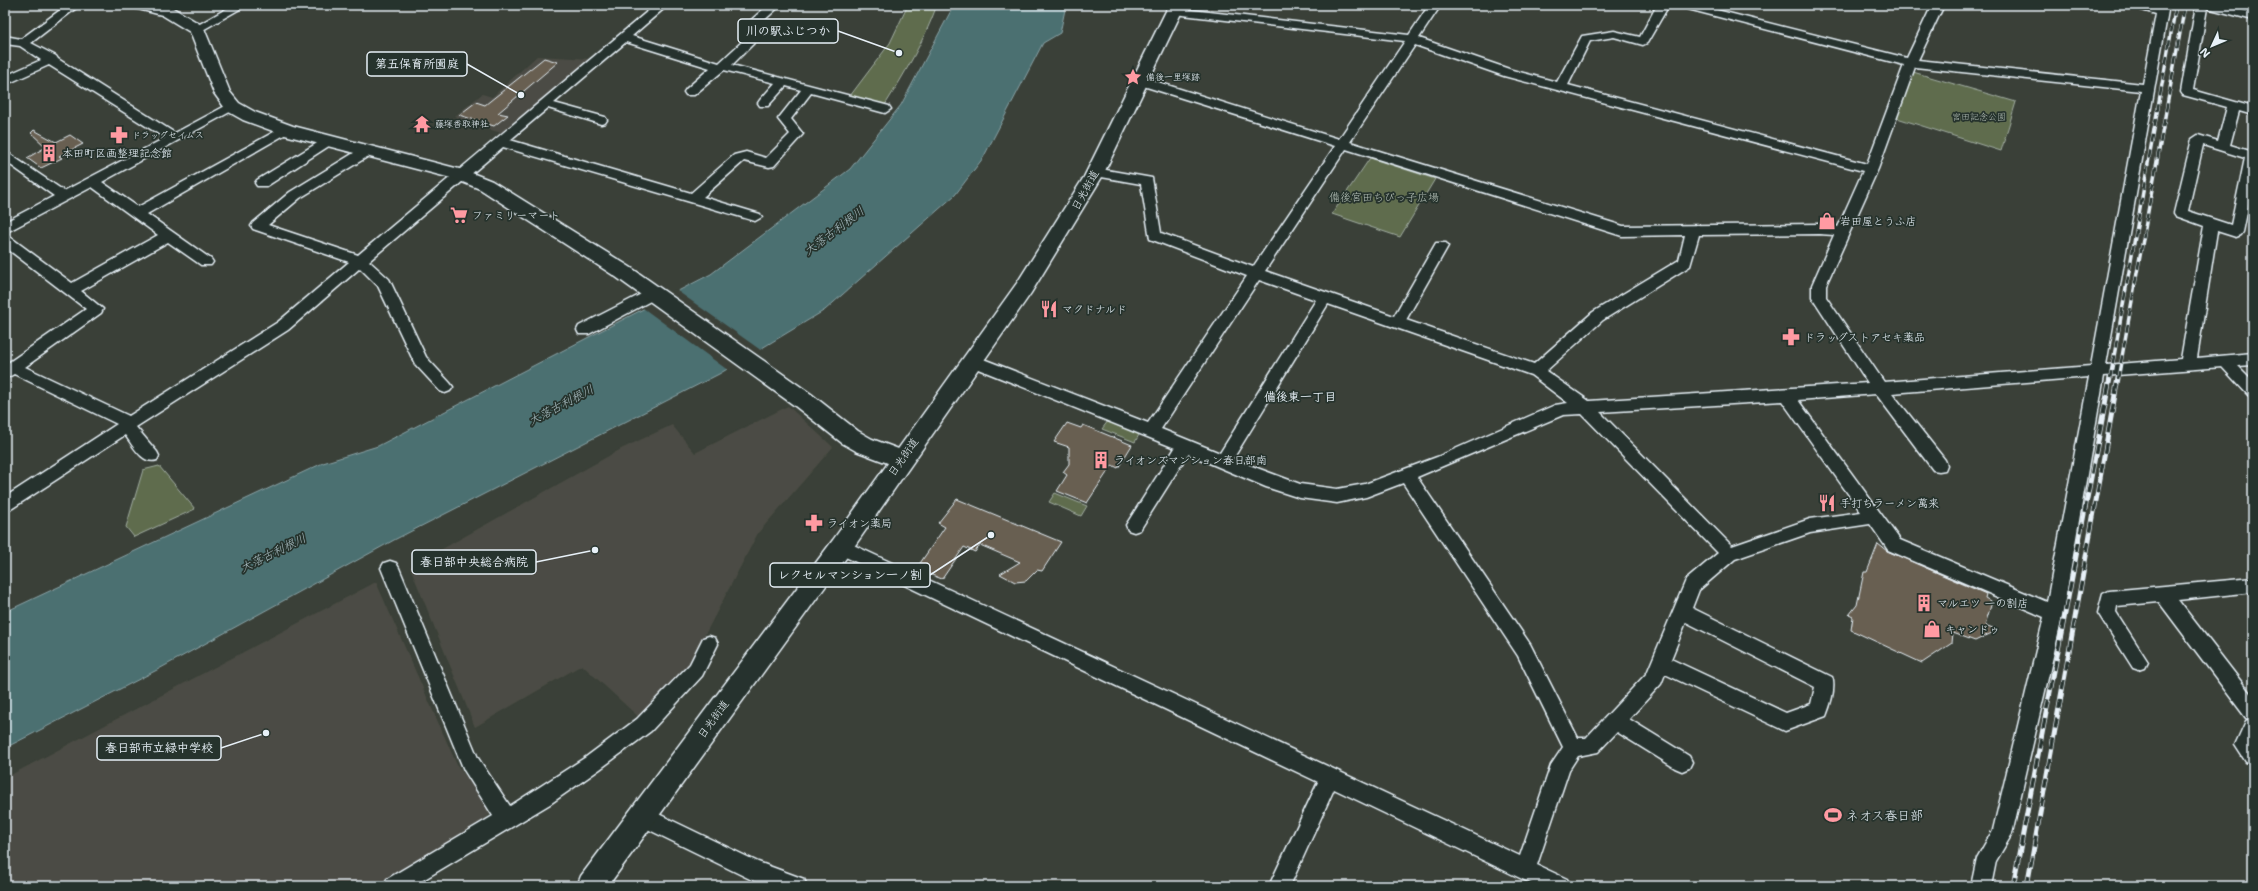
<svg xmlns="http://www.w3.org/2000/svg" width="2258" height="891" font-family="'Shantell Sans','Klee One',sans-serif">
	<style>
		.built { fill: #4b4c44 }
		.green { fill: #5e6c4e; stroke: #a3aea3 }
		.water { fill: #4b6f71; stroke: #8aa3a7 }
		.pier { fill: #3a4038 }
		.building { fill: #685f51; stroke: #e8f1f8 }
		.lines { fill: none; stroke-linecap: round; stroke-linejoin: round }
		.street-casing { stroke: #e8f1f8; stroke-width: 3 }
		.secondary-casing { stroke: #e8f1f8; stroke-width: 3 }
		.highway-casing { stroke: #e8f1f8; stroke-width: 3 }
		.street { fill: #26332d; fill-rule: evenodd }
		.secondary { fill: #26332d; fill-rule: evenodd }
		.highway { fill: #26332d; fill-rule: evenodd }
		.rail-far1-casing { stroke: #e8f1f8; stroke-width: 3.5 }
		.rail-casing { stroke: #e8f1f8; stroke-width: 5 }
		.rail-far1 { stroke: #26332d; stroke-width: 2.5; stroke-dasharray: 8; stroke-linecap: butt }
		.rail { stroke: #26332d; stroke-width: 3.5; stroke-dasharray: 10; stroke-linecap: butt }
		.labels { text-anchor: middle; stroke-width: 3.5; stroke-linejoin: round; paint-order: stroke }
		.far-poi-label { font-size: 9px; fill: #e8f1f8; stroke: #26332d; text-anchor: start }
		.far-park-label { font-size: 9px; fill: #b1bcb4; stroke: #26332d }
		.poi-label { font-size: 11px; fill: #e8f1f8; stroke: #26332d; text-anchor: start }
		.street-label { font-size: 11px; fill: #e8f1f8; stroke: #26332d }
		.park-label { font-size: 11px; fill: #b1bcb4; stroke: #26332d }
		.water-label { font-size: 12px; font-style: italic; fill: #a9bdc2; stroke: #26332d }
		.neighbourhood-label { font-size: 12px; font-weight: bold; fill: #e8f1f8; stroke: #26332d }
		.near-poi-label { font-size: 13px; fill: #e8f1f8; stroke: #26332d; text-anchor: start }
		.leader { fill: none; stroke: #e8f1f8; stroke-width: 1.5 }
		.callout-dot { fill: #e8f1f8; stroke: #26332d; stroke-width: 1.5 }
		.callout { fill: #26332d; stroke: #e8f1f8; stroke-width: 1.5 }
		.callout-label { font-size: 12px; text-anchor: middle; font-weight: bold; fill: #e8f1f8 }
	</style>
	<rect width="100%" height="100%" fill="#3a4038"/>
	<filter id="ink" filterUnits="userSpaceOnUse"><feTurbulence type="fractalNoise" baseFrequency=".025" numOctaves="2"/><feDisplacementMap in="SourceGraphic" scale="8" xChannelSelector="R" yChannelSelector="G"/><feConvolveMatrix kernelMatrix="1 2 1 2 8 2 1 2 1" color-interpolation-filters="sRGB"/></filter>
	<g filter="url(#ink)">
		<path class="built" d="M 537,56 L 592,59 L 502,133 L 461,122 L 455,116 L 482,94 L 492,97 Z
			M 788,406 L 833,447 L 758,533 L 685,673 L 644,722 L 582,665 L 475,727 L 410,567 L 623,448 L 672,425 L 695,453 Z
			M 376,582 L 457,765 L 492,811 L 485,820 L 377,886 L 5,886 L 5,778 Z"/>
		<path class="green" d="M 908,5 L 937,5 C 924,41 905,73 885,105 L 850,96 L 890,43 Z
			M 1913,72 L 2016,102 L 2001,151 L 1894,117 Z
			M 1370,158 L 1435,179 L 1400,237 L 1332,214 Z
			M 1108,421 L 1140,433 L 1135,442 L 1102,429 Z
			M 159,466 L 195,509 L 134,537 L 126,527 L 143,470 Z
			M 1055,493 L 1087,506 L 1081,516 L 1049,502 Z"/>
		<path class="water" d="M 954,5 L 1066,5 L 1060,33 L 1043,43 L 983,158 L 955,195 L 825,310 L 719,374 L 394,540 L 157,670 L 5,748 L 5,612 L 323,463 L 378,446 L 711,274 L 850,169 L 901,105 Z"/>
		<path class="pier" d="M 676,290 L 762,351 L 729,371 L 643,308 Z"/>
		<path class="building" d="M 544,58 L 558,62 L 498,113 L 508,115 L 494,126 L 459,115 L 476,102 L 485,105 Z
			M 34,130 L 56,142 L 70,135 L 83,144 L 59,156 L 62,158 L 41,168 L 27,158 L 46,147 L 31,133 Z
			M 1067,423 L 1081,428 L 1083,425 L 1132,445 L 1118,468 L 1112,465 L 1087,503 L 1057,491 L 1067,475 L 1063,472 L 1069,464 L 1069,447 L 1054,442 Z
			M 957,499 L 1061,542 L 1042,571 L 1037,570 L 1026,581 L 1015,582 L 1000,574 L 1020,562 L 980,545 L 975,552 L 964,547 L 942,579 L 916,569 L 945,527 L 938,523 Z
			M 1878,544 L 1887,551 L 1986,594 L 1985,598 L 1992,602 L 1985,625 L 1998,630 L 1975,641 L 1953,633 L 1952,643 L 1922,663 L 1851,630 L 1853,617 L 1849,615 L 1857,605 L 1864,572 L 1867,572 Z"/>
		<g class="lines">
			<g class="street-casing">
				<path id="street" d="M 67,5 L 80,5 L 31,43 L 56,56 L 58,59 L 175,133 L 229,104 L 233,103 L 239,107 L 102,182 L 138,207 L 283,127 L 291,127 L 293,130 L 147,214 L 211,259 L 213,262 L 211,265 L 201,265 L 168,242 L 81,291 L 103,309 L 101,313 L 25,367 L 129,416 L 278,322 L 349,262 L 253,229 L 251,226 L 253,223 L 290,192 L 362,148 L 372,148 L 373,151 L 372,154 L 300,198 L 268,225 L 358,255 L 655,5 L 668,5 L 632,36 L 719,63 L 746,38 L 749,22 L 768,5 L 781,5 L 759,25 L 758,39 L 732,65 L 889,106 L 891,109 L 885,113 L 811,93 L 791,119 L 803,134 L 774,166 L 769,167 L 744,161 L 703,197 L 760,214 L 762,217 L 755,221 L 503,147 L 369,261 L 389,279 L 426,357 L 450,383 L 453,387 L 450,391 L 445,393 L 440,391 L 415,364 L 378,286 L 360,268 L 288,330 L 136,427 L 157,452 L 159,456 L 157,460 C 142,465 133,445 125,435 L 5,513 L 5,497 L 117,424 L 14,374 L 5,379 L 5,365 L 86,309 L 5,247 L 5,235 L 10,237 L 72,283 L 158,235 L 92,187 L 5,233 L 5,222 L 54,196 L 5,161 L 5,151 L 64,191 L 165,138 L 49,65 L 5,85 L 5,76 L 41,60 L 20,46 L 5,44 L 5,36 L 21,39 ZM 626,42 L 710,68 L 686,89 L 684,92 L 686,95 L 694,95 L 724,70 L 775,83 L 760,100 L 758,103 L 760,106 L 768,106 L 786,86 L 801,90 L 778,119 L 790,134 L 766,158 L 746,152 L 734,155 L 691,193 L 510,140 L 548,108 L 601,124 L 605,123 L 607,120 L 605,117 L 554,103 Z
					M 233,5 L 247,5 L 201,31 L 197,32 L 191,29 Z
					M 1429,5 L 1441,5 L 1419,38 L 1512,70 L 1557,82 L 1582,36 L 1614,31 L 1640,37 L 1657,5 L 1669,5 L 1647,43 L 1643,45 L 1614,37 L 1590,41 L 1568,85 L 1867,164 L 1904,65 L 1680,7 L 1678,5 L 1697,5 L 1907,58 L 1932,5 L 1944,5 L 1918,60 L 2143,84 L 2156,14 L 2131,7 L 2129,5 L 2157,7 L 2157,5 L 2169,5 L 2106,365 L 2181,359 L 2204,226 L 2176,216 L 2174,213 L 2192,139 L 2198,135 L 2218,141 L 2227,107 L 2183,95 L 2181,92 L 2196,5 L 2223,5 L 2253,13 L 2253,20 L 2207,8 L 2193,90 L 2253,107 L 2253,115 L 2239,111 L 2230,145 L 2253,152 L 2253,183 L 2243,232 L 2241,235 L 2236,237 L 2217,231 L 2197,358 L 2253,353 L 2253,365 L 2238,366 L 2253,381 L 2253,397 L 2248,395 L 2222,367 L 2104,376 L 2063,613 L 2012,834 L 1996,861 L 1991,886 L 1971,886 L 1977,858 L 1993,830 L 2044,617 L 1888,550 L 1870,524 L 1810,533 L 1735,559 L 1699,590 L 1692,608 L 1832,677 C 1836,688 1830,706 1826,716 L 1785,731 L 1665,674 L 1661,684 L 1629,719 L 1689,756 L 1692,762 L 1689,768 L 1682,771 L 1675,768 L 1617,732 L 1598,752 L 1578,756 L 1569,770 L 1537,865 L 1567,879 L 1570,886 L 1537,886 L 1334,789 L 1290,886 L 1269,886 L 1318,782 L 835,552 L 832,547 L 835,542 L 841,540 L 847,542 L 1520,856 L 1551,765 L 1563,747 L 1518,656 L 1403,483 L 1366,497 L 1337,503 L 1300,498 L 1266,487 L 1188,454 L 1140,530 L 1134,532 L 1128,530 L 1126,525 L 1175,448 L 968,365 L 965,361 L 968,357 L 973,355 L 978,357 L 1148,423 L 1247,276 L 1150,239 L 1141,184 L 1090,175 L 1088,172 L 1090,169 L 1095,168 L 1152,178 L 1161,233 L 1253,267 L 1335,146 L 1137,84 L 1135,81 L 1137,78 L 1145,78 L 1339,139 L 1405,41 L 1174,14 L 1168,11 L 1174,8 L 1409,35 ZM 1415,45 L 1504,76 L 1863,171 L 1838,227 L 1819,224 L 1623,226 L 1350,142 ZM 1915,67 L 2141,91 L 2091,366 L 1884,382 L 1826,297 L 1826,285 L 1878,169 ZM 2203,145 L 2245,158 L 2231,225 L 2188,211 ZM 1346,149 L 1622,236 L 1685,235 L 1679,260 L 1593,312 L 1534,364 L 1406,320 L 1448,246 L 1446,243 L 1436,243 L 1394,316 L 1265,271 ZM 1819,234 L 1834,235 L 1812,285 L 1812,297 L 1868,383 L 1589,401 L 1546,371 L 1603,320 L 1690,266 L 1699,235 ZM 1259,280 L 1316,300 L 1220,453 L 1161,429 ZM 1328,304 L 1531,375 L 1568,403 L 1555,405 L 1437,457 L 1365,484 L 1337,489 L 1300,484 L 1233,459 ZM 2089,377 L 2047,602 L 1900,540 L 1798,400 L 1876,394 L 1933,470 L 1939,471 L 1945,470 L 1947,465 L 1945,460 L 1892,393 ZM 1782,401 L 1861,512 L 1810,519 L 1732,546 L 1600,412 ZM 1582,414 L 1718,553 L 1686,580 L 1647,673 L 1586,738 L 1578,738 L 1530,644 L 1417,477 L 1563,415 ZM 1686,622 L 1815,687 L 1811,704 L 1786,713 L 1671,659 Z
					M 327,137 L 333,141 L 332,144 L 267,186 L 257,186 L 255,183 L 257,180 Z
					M 653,288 L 658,289 L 660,293 L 658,297 L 589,334 L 579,334 L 577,330 L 579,326 Z
					M 390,561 L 396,563 L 399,568 L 478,758 L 510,806 L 586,757 L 637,719 L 690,664 L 703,638 L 709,636 L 715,638 L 718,644 L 702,676 L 651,731 L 600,769 L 550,804 L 413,886 L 384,886 L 387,879 L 493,816 L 464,770 L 381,568 L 384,563 Z
					M 2253,578 L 2253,592 L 2178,600 L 2253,697 L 2253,765 L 2246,762 L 2235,745 L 2246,721 L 2250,719 L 2246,718 L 2159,602 L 2117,606 L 2116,612 L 2148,662 L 2145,668 L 2139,670 L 2133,668 L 2098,613 L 2103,594 L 2109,591 Z
					M 642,806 L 758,862 L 804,879 L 807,886 L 768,886 L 754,881 L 635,823 L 632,816 L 635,809 Z"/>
			</g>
			<g class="secondary-casing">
				<path id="secondary" d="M 132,5 L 161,5 L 173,8 L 203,26 L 230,92 L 239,103 L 255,112 L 293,126 L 467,171 L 492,181 L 630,267 L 811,394 L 858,431 L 872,439 L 909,453 L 912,459 L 909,465 L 901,468 L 893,465 L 856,451 L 842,443 L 795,406 L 616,277 L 480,189 L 455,179 L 281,134 L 243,120 L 227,111 L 214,93 L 190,32 L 162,15 L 134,8 Z"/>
			</g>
			<g class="highway-casing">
				<path id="highway" d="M 1169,5 L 1185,5 L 1102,177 L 1031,293 L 849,554 L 608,886 L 577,886 L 581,876 L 833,540 L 1017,283 L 1084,177 Z"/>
			</g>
			<use href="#street" class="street"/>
			<use href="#secondary" class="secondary"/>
			<use href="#highway" class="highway"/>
			<g class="rail-far1-casing">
				<path id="rail-far1" d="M 2110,379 L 2176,5
					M 2118,379 L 2185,5"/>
			</g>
			<g class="rail-casing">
				<path id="rail" d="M 2013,886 L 2110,378
					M 2027,886 L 2118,378"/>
			</g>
			<use href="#rail-far1" class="rail-far1"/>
			<use href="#rail" class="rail"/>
		</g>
	</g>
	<defs>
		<g id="sight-bare" transform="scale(1.38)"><path d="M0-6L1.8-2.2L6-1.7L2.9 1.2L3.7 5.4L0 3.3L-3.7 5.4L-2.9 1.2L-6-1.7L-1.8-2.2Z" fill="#ff9aa2" stroke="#26332d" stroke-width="2.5" paint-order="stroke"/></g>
		<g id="temple-bare" transform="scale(1.38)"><path d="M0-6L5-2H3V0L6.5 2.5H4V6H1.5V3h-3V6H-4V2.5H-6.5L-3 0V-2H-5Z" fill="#ff9aa2" stroke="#26332d" stroke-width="2.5" paint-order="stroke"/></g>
		<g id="pharmacy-bare" transform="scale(1.38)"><path d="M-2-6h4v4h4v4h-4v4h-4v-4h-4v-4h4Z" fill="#ff9aa2" stroke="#26332d" stroke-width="2.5" paint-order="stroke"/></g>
		<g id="building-bare" transform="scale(1.38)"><path d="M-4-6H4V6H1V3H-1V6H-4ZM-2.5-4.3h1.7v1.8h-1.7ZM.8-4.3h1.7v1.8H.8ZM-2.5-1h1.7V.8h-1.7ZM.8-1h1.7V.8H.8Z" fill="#ff9aa2" stroke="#26332d" stroke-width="2.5" paint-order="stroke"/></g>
		<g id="supermarket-bare" transform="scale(1.38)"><path d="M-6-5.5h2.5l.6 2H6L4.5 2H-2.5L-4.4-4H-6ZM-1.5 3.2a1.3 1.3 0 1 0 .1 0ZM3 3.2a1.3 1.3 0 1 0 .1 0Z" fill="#ff9aa2" stroke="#26332d" stroke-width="2.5" paint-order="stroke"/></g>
		<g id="shop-bare" transform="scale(1.38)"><path d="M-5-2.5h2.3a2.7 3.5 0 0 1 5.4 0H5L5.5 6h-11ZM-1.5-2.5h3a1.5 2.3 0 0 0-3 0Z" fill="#ff9aa2" stroke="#26332d" stroke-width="2.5" paint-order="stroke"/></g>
		<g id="restaurant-bare" transform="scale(1.38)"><path d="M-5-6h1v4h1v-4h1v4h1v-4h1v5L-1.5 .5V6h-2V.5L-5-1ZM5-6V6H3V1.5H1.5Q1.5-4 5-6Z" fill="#ff9aa2" stroke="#26332d" stroke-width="2.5" paint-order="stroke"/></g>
		<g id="stadium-bare" transform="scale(1.38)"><path d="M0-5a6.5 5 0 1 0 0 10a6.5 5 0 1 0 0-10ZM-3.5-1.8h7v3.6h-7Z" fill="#ff9aa2" stroke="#26332d" stroke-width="2.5" paint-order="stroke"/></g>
	</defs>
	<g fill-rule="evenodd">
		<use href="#sight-bare" x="1133" y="77"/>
		<use href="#temple-bare" x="422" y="124"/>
		<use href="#pharmacy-bare" x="119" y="135"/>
		<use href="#building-bare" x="49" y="153"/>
		<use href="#supermarket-bare" x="459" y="215"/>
		<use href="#shop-bare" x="1827" y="221"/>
		<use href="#restaurant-bare" x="1049" y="309"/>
		<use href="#pharmacy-bare" x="1791" y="337"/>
		<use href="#building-bare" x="1101" y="460"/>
		<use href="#restaurant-bare" x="1827" y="503"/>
		<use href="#pharmacy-bare" x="814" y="523"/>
		<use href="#building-bare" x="1924" y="603"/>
		<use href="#shop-bare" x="1932" y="629"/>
		<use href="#stadium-bare" x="1833" y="815"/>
	</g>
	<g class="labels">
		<g class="far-poi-label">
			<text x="1146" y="80">備後一里塚跡</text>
			<text x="435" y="127">藤塚香取神社</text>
			<text x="132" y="138">ドラッグセイムス</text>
		</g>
		<g class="far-park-label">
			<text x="1979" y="120">宮田記念公園</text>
		</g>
		<g class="poi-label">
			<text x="62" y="157">本田町区画整理記念館</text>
			<text x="472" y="219">ファミリーマート</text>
			<text x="1840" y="225">岩田屋とうふ店</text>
			<text x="1062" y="313">マクドナルド</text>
			<text x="1804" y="341">ドラッグストアセキ薬品</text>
			<text x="1114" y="464">ライオンズマンション春日部南</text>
			<text x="1840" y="507">手打ちラーメン萬来</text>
			<text x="827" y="527">ライオン薬局</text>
			<text x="1937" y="607">マルエツ 一の割店</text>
			<text x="1945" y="633">キャンドゥ</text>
		</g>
		<g class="street-label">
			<text transform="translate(1085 190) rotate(-61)" y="4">日光街道</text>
			<text transform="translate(903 457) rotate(-55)" y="4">日光街道</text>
			<text transform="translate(713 719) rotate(-54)" y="4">日光街道</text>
		</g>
		<g class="park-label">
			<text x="1384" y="201">備後宮田ちびっ子広場</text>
		</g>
		<g class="water-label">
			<text transform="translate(834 231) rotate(-37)" y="4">大落古利根川</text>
			<text transform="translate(561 405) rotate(-28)" y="4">大落古利根川</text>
			<text transform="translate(273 553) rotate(-26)" y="4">大落古利根川</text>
		</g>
		<g class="neighbourhood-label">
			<text x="1300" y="401">備後東一丁目</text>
		</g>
		<g class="near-poi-label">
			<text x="1846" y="820">ネオス春日部</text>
		</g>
	</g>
	<path class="leader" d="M899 53L838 31M521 95L467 64M595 550L536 562M991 535L930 575M266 733L221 748"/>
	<g class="callout-dot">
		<circle cx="899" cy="53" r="4"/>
		<circle cx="521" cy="95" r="4"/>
		<circle cx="595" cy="550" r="4"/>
		<circle cx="991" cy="535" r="4"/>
		<circle cx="266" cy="733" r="4"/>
	</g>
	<g class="callout">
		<rect x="738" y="19" width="100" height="24" rx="4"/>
		<rect x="367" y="52" width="100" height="24" rx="4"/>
		<rect x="412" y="550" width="124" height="24" rx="4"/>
		<rect x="770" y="563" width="160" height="24" rx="4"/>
		<rect x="97" y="736" width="124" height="24" rx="4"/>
	</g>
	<g class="callout-label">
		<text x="788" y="35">川の駅ふじつか</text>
		<text x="417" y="68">第五保育所園庭</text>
		<text x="474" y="566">春日部中央総合病院</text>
		<text x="850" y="579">レクセルマンション一ノ割</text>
		<text x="159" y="752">春日部市立緑中学校</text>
	</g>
	<rect width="2258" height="891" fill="none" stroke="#26332d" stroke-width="20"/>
	<rect x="10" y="10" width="2238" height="871" fill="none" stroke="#e8f1f8" stroke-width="1.5" filter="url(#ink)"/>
	<g transform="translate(2212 46) rotate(226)" stroke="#26332d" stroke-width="3" paint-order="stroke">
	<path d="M0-3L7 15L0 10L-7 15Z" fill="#e8f1f8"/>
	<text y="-6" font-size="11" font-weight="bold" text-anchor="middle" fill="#e8f1f8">N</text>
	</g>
</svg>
